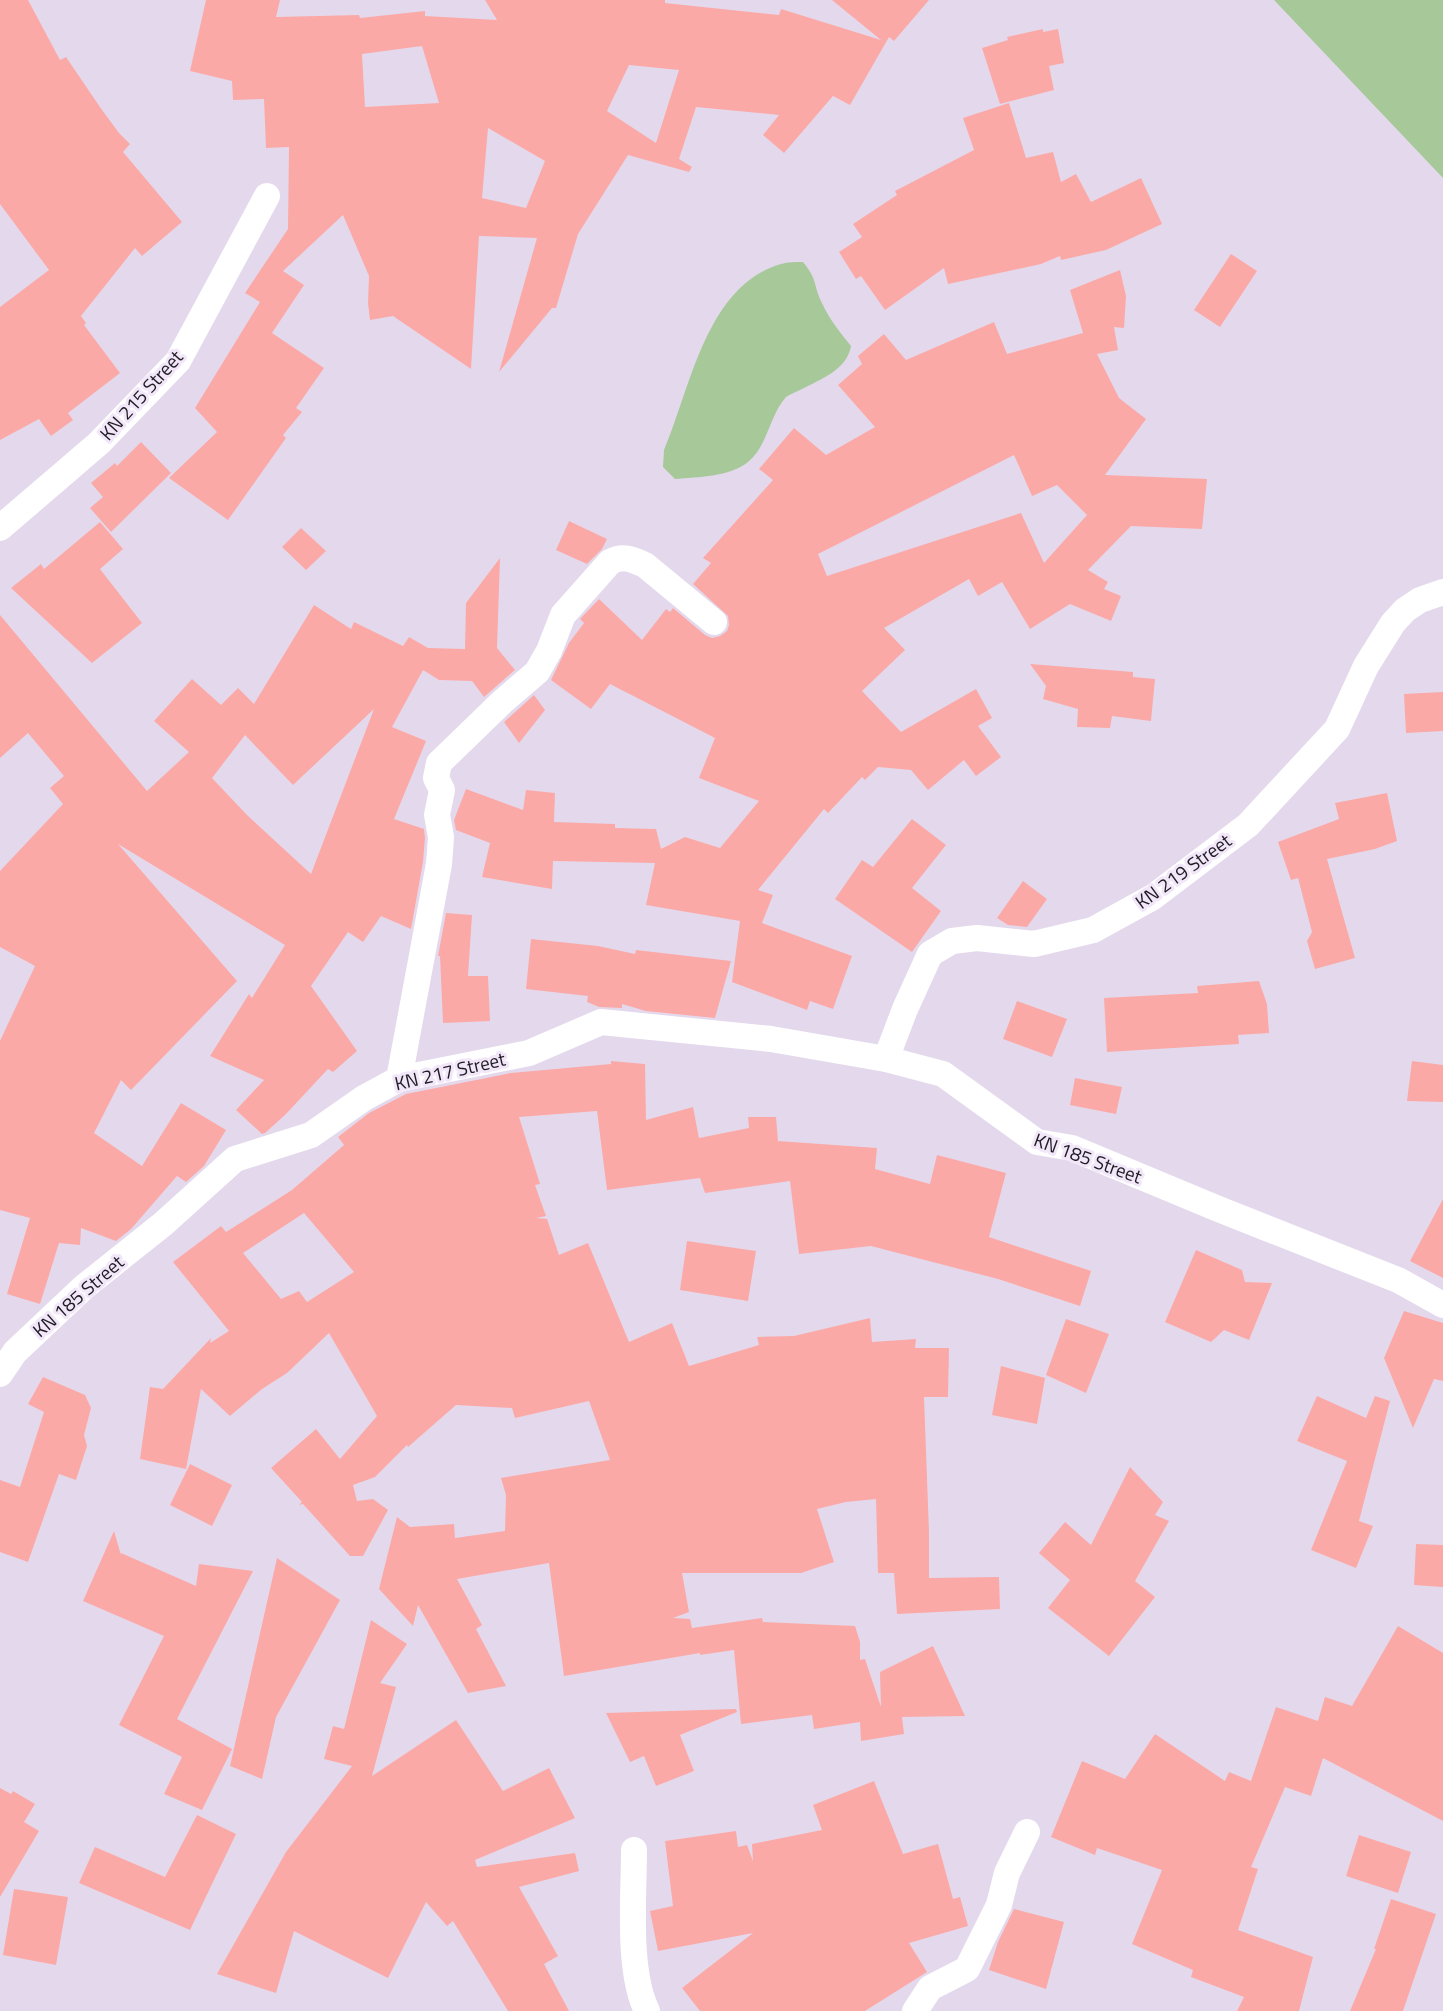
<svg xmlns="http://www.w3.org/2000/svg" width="1443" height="2011" font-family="'Titillium Web',sans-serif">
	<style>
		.green { fill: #a7c899 }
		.building { fill: #fba9a7; fill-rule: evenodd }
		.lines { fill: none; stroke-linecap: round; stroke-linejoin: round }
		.minor { stroke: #fff; stroke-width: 26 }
		.labels { text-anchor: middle; stroke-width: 6; stroke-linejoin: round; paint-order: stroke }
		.street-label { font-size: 19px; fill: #1f1b22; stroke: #f1e7f9 }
	</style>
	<rect width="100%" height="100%" fill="#e4d9ec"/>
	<path class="green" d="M 1274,0 L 1443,0 L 1443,178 Z
		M 803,262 C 818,280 813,285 822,303 C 829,319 840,332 851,346 C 847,370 821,379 800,390 C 796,392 790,394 786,397 C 769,416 768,446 748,462 C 729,477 698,477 675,479 L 663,467 L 664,450 C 691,387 706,286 781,264 C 788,262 796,262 803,262 Z"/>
	<path class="building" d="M 0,0 L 28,0 L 60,60 L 66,57 L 102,110 L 119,133 L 130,144 L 123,152 L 182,222 L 142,256 L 135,248 L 81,316 L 86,323 L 84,325 L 120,373 L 68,413 L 73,420 L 51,436 L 39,419 L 0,440 L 0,307 L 49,270 L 0,204 Z
		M 206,0 L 280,0 L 276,17 L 359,15 L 360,18 L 425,11 L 425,16 L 497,20 L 485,0 L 665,0 L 665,3 L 779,15 L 781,9 L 881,40 L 832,0 L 929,0 L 894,41 L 889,37 L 850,105 L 833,96 L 784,153 L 763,135 L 779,115 L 696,107 L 679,159 L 692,167 L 689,172 L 628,155 L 578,234 L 556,308 L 552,308 L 499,372 L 537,238 L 479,236 L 471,369 L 393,316 L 370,320 L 368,303 L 369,276 L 343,215 L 283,271 L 304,285 L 272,333 L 324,368 L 296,408 L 302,412 L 283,435 L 286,438 L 228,520 L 169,478 L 217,432 L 195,408 L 260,302 L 245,293 L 288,229 L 289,147 L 266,148 L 264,99 L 233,100 L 232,81 L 190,71 ZM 422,46 L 439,103 L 365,107 L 362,54 ZM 629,65 L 679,70 L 656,143 L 607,111 ZM 488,128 L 545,161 L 526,208 L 482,198 Z
		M 1043,29 L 1043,32 L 1058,29 L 1064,63 L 1049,66 L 1054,90 L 1000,104 L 982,48 L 1008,40 L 1007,37 Z
		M 1009,103 L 1026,158 L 1053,152 L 1061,182 L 1076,174 L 1091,202 L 1141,178 L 1162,224 L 1106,250 L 1061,260 L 1060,256 L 1041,264 L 948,284 L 944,268 L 885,310 L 861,276 L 856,279 L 839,252 L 862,237 L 853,224 L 897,195 L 895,191 L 974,150 L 963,118 Z
		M 1231,254 L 1257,271 L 1220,327 L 1194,310 Z
		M 1120,270 L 1126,296 L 1124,328 L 1114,327 L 1118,350 L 1097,354 L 1119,398 L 1146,419 L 1105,475 L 1207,479 L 1202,529 L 1131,526 L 1088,570 L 1108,582 L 1104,589 L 1121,596 L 1111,621 L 1070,604 L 1030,629 L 1002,582 L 978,596 L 969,579 L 884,628 L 905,650 L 862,691 L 901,732 L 976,689 L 992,718 L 978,726 L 1001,757 L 976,776 L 964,760 L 928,790 L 911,770 L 878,767 L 865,780 L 862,777 L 828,813 L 824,809 L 758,890 L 773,895 L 762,923 L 852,956 L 833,1009 L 810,1001 L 807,1010 L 732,982 L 740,921 L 646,905 L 655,863 L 553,861 L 552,889 L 482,877 L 490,843 L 456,830 L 454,820 L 466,789 L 523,810 L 526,790 L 555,793 L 554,822 L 615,824 L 615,828 L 656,829 L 661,849 L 685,837 L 720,848 L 759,801 L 699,778 L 715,738 L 610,684 L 591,709 L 551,680 L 569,643 L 584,623 L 580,619 L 599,599 L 642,640 L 666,609 L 670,612 L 673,608 L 705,635 L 712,638 L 720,636 L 727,631 L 729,625 L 728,616 L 693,584 L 711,563 L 703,558 L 773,480 L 759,469 L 794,428 L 826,455 L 875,427 L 838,385 L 862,364 L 858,356 L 884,334 L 906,360 L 994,322 L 1007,354 L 1083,333 L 1070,290 ZM 1014,455 L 1032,496 L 1057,485 L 1087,515 L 1044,563 L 1021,513 L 827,576 L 818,554 Z
		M 141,442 L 171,473 L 111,532 L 90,508 L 103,497 L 91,483 L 115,463 L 117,466 Z
		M 569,521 L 607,539 L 602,549 L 587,564 L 556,550 Z
		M 100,522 L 123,549 L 100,569 L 142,623 L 92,663 L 11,588 L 41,564 L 44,569 Z
		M 301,528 L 326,551 L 306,570 L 282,547 Z
		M 500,558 L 497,648 L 515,670 L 484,697 L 472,681 L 439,680 L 423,670 L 392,727 L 426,741 L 394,819 L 424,829 L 425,838 L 423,862 L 411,929 L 381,916 L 363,942 L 348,932 L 311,986 L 357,1051 L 333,1072 L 328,1069 L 285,1115 L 265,1133 L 262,1134 L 236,1110 L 264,1080 L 210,1056 L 249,994 L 252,998 L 285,945 L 118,844 L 237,981 L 131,1090 L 121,1080 L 94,1133 L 142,1166 L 181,1103 L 226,1130 L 204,1166 L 186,1182 L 177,1176 L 131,1229 L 116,1241 L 81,1228 L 80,1245 L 59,1243 L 40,1304 L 7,1294 L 30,1218 L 0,1210 L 0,1041 L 35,966 L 0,947 L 0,871 L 63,804 L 50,788 L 64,776 L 28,733 L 0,758 L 0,615 L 147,791 L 189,752 L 154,721 L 192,679 L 221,705 L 238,688 L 254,704 L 314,605 L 351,629 L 354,622 L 403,646 L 409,637 L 428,648 L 465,649 L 466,603 ZM 374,709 L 311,874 L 247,815 L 212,778 L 245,735 L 293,785 Z
		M 1030,664 L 1133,672 L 1133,677 L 1155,679 L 1151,721 L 1112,716 L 1110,728 L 1077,727 L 1078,709 L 1043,699 L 1046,686 Z
		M 1443,692 L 1443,731 L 1406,733 L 1404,694 Z
		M 534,695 L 545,710 L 519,743 L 504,722 Z
		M 1387,793 L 1397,841 L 1375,849 L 1327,859 L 1355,958 L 1315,969 L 1307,941 L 1312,932 L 1298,878 L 1291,880 L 1278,842 L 1339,819 L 1335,803 Z
		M 912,819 L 946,845 L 912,888 L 941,911 L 912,952 L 835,899 L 862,860 L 873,867 Z
		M 1023,881 L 1047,899 L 1027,927 L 1008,925 L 997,918 Z
		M 446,913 L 472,915 L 468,976 L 488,976 L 490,1021 L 443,1023 L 440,956 L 438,956 Z
		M 531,939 L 598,946 L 635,954 L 636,950 L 731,961 L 715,1018 L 646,1011 L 622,1004 L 622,1008 L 599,1007 L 587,1002 L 588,996 L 526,989 Z
		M 1259,981 L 1267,1004 L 1269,1033 L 1238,1035 L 1239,1044 L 1107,1052 L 1104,998 L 1198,993 L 1197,986 Z
		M 1017,1001 L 1067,1019 L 1052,1057 L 1003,1039 Z
		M 611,1061 L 645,1064 L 646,1120 L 693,1107 L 699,1138 L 749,1128 L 748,1117 L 776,1117 L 778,1141 L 877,1148 L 875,1169 L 930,1184 L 937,1155 L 1006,1173 L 989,1237 L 1091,1271 L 1080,1306 L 998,1279 L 871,1246 L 799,1254 L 790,1181 L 705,1193 L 700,1178 L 607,1190 L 597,1111 L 519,1117 L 540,1184 L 535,1185 L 546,1216 L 536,1218 L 547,1219 L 559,1255 L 588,1243 L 629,1342 L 672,1323 L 689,1366 L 759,1345 L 757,1337 L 794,1336 L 870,1318 L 872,1342 L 916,1339 L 915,1348 L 949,1348 L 948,1397 L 924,1397 L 929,1532 L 929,1578 L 999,1577 L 1000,1609 L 897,1614 L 894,1573 L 878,1573 L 876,1499 L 846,1502 L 817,1509 L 834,1562 L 801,1573 L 682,1573 L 689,1612 L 673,1618 L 690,1619 L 692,1628 L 762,1618 L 763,1622 L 855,1626 L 860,1642 L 860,1660 L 865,1659 L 881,1707 L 880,1672 L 933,1646 L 965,1716 L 902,1717 L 904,1734 L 861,1741 L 860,1722 L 814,1729 L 812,1715 L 741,1724 L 734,1650 L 700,1655 L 700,1653 L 564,1676 L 549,1563 L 457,1579 L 482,1625 L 476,1629 L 506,1686 L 468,1693 L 418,1605 L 413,1626 L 379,1589 L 397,1517 L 410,1527 L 454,1524 L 455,1538 L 505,1531 L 506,1495 L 501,1478 L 610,1460 L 589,1401 L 515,1418 L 512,1408 L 456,1405 L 408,1447 L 407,1445 L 375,1477 L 353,1485 L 357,1501 L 373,1499 L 388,1510 L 363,1556 L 350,1556 L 303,1504 L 299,1505 L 302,1502 L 271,1468 L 316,1429 L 340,1459 L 377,1416 L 329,1333 L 287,1373 L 262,1389 L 230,1416 L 201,1389 L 186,1469 L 140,1459 L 150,1387 L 163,1389 L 211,1338 L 210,1343 L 229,1331 L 173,1262 L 221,1226 L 226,1232 L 292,1190 L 344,1145 L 338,1137 L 369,1113 L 406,1094 L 511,1073 L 611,1064 ZM 304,1213 L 354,1272 L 307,1302 L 299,1291 L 281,1299 L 243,1253 Z
		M 1412,1061 L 1443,1065 L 1443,1102 L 1407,1101 Z
		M 1075,1078 L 1122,1087 L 1116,1114 L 1070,1105 Z
		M 1443,1199 L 1443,1278 L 1410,1261 Z
		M 687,1241 L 756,1251 L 748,1301 L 680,1290 Z
		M 1196,1250 L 1242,1270 L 1245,1282 L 1272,1283 L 1249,1340 L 1224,1330 L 1211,1342 L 1165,1322 Z
		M 1404,1311 L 1443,1323 L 1443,1381 L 1434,1379 L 1413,1428 L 1384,1358 Z
		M 1066,1319 L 1109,1334 L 1086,1393 L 1046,1375 Z
		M 1001,1366 L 1045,1378 L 1037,1424 L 992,1415 Z
		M 43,1377 L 85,1395 L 91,1408 L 84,1435 L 87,1446 L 76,1480 L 59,1474 L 28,1562 L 0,1552 L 0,1480 L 20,1487 L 44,1412 L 28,1404 Z
		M 1317,1396 L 1366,1418 L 1375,1396 L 1390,1401 L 1359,1521 L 1373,1526 L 1356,1568 L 1311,1550 L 1347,1461 L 1297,1441 Z
		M 190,1464 L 232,1485 L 212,1526 L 170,1505 Z
		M 1130,1467 L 1163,1502 L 1155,1515 L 1169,1521 L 1135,1581 L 1155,1597 L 1109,1656 L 1048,1608 L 1070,1580 L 1039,1553 L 1065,1522 L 1091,1545 Z
		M 114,1531 L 121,1555 L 121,1553 L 196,1586 L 199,1564 L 253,1571 L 177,1719 L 232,1749 L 202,1810 L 164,1794 L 182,1757 L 119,1725 L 164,1636 L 83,1601 Z
		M 1416,1544 L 1443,1545 L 1443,1587 L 1414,1585 Z
		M 277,1558 L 340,1600 L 276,1717 L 262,1779 L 230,1766 Z
		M 371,1620 L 407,1644 L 380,1683 L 396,1687 L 372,1776 L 456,1720 L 503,1791 L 549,1768 L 575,1818 L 475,1860 L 477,1867 L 575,1853 L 579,1871 L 519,1887 L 558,1956 L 544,1964 L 569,2011 L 508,2011 L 453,1921 L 447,1926 L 426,1902 L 388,1978 L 294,1931 L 276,1993 L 217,1974 L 286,1852 L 352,1766 L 324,1759 L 333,1726 L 344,1729 Z
		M 1398,1626 L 1443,1653 L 1443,1821 L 1323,1758 L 1311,1796 L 1285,1787 L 1251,1867 L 1258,1869 L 1238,1930 L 1313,1957 L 1299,2011 L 1237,2011 L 1244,1997 L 1191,1977 L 1193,1970 L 1132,1944 L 1162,1870 L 1097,1848 L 1095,1855 L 1051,1837 L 1082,1761 L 1125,1779 L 1155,1734 L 1225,1781 L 1229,1772 L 1251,1781 L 1276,1707 L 1318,1721 L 1325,1697 L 1352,1706 Z
		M 736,1709 L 737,1712 L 680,1735 L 694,1771 L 656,1786 L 644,1756 L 630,1762 L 606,1713 Z
		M 874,1781 L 903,1854 L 938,1844 L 953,1899 L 960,1897 L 968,1926 L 909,1943 L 927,1972 L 865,2011 L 700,2011 L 682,1988 L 753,1933 L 658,1951 L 650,1911 L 673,1906 L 665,1841 L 736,1831 L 738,1847 L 747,1845 L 753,1861 L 752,1844 L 822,1830 L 813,1805 Z
		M 0,1788 L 11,1794 L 13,1791 L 35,1804 L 24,1822 L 39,1831 L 0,1897 Z
		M 197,1815 L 236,1834 L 190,1930 L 79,1883 L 95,1847 L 165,1877 Z
		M 1359,1835 L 1411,1852 L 1398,1893 L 1346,1876 Z
		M 14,1889 L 68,1897 L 56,1965 L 3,1955 Z
		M 1391,1899 L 1436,1914 L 1403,2011 L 1350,2011 L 1376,1949 L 1374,1949 Z
		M 1014,1909 L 1064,1922 L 1046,1989 L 989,1970 L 998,1942 Z"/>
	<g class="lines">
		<path class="minor" d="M 0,528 L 99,443 L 178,361 L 267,196
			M 886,1059 L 905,1009 L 930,954 L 952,941 L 977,938 L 1034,944 L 1093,930 L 1153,897 L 1248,825 L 1337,729 L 1366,666 L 1393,623 L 1405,610 L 1420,600 L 1443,592
			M 399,1079 L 439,864 L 441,837 L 437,815 L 442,790 L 436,778 L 439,763 L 502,702 L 537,672 L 549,651 L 563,615 L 610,562 C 623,555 632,559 645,565 L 714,622
			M 0,1374 L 15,1352 L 84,1287 L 163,1224 L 235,1159 L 311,1135 L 364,1098 L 399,1079 L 529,1053 L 601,1022 L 771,1039 L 886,1059 L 943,1074 L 1037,1142 L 1072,1148 L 1216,1208 L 1398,1280 L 1443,1305
			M 634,1850 C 634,1896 627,1971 647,2011
			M 915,2011 L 930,1988 L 967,1969 L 999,1905 L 1007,1873 L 1027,1832"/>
	</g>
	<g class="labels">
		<g class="street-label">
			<text transform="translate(141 395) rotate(-48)" y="7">KN 215 Street</text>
			<text transform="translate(1183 871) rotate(-36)" y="7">KN 219 Street</text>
			<text transform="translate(450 1071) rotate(-13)" y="7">KN 217 Street</text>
			<text transform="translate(1088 1158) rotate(20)" y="7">KN 185 Street</text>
			<text transform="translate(78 1296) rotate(-41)" y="7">KN 185 Street</text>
		</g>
	</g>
</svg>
